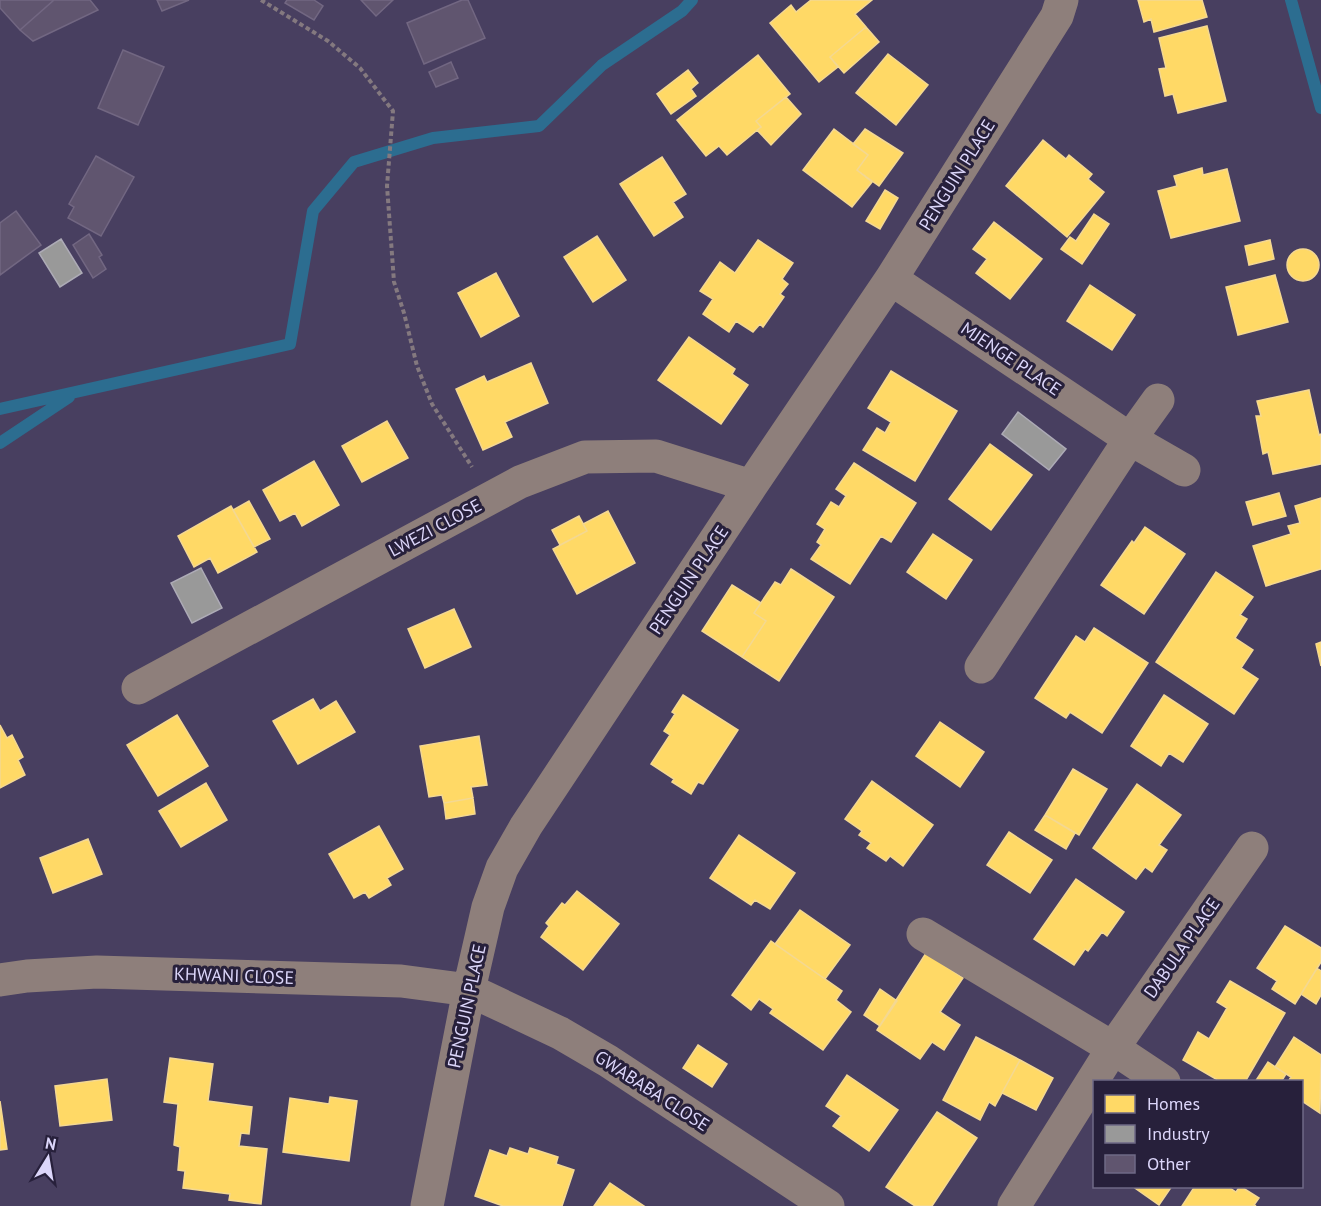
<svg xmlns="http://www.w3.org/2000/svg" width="1321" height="1206" font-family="'PT Sans',sans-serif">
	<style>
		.homes { fill: #ffd966; stroke: #f4d892; stroke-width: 1.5 }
		.industry { fill: #999; stroke: #adabb6; stroke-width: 1.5 }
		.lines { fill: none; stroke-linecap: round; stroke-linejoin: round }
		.stream { stroke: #2c6d90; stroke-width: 12 }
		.building { fill: #60556f; stroke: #726782; stroke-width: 1.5 }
		.path { stroke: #84797f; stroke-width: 4; stroke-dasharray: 4.5 3; stroke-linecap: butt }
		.minor { stroke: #8e7f7b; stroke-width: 33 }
		.labels { text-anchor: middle; stroke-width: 6; stroke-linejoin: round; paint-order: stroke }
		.street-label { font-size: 18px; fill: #dcd6fa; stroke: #27203b }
	</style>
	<rect width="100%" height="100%" fill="#483f60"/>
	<path class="homes" d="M 811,0 L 872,0 L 855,14 L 866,27 L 830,57 L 838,67 L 819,82 L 770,23 L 791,5 L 796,12 Z
		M 1138,0 L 1202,0 L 1207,17 L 1154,32 L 1151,19 L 1144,22 Z
		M 1207,26 L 1226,101 L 1178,113 L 1173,94 L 1165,96 L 1159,69 L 1166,68 L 1159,38 Z
		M 866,27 L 879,42 L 844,73 L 830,57 Z
		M 888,54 L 928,85 L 896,125 L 856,93 Z
		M 758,55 L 790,94 L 756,121 L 761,127 L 727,155 L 719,146 L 706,156 L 677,120 Z
		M 688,70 L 698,83 L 691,89 L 696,96 L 671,114 L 657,94 Z
		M 786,97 L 801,114 L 771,145 L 757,130 L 761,127 L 756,121 Z
		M 834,129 L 868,155 L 857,170 L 872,182 L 852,207 L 803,170 Z
		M 865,129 L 903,153 L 879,186 L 857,170 L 868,155 L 853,144 Z
		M 1043,140 L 1066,159 L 1069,155 L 1092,174 L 1088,179 L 1104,192 L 1067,237 L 1006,186 Z
		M 662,157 L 686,194 L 673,202 L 683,217 L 654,236 L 620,184 Z
		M 1202,168 L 1203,175 L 1227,169 L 1240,221 L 1171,238 L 1158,191 L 1177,186 L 1174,176 Z
		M 885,190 L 898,198 L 880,229 L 866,221 Z
		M 1094,214 L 1109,224 L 1082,264 L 1061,249 L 1070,237 L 1076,241 Z
		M 994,222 L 1042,259 L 1010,299 L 976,273 L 987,259 L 973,249 Z
		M 597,236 L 626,280 L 593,302 L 564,257 Z
		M 758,240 L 793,263 L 782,279 L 788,284 L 780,294 L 784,297 L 763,327 L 760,324 L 753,332 L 736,321 L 729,332 L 703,314 L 713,299 L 700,291 L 720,262 L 735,273 Z
		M 1270,240 L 1274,259 L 1249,265 L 1245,246 Z
		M1287 265a16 16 0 1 1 32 0a16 16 0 1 1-32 0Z
		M 496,273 L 519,316 L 481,337 L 458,293 Z
		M 1275,275 L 1288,322 L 1238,335 L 1226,287 Z
		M 1090,285 L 1135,315 L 1112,350 L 1067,321 Z
		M 689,337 L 735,369 L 732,374 L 748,385 L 721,424 L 658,380 Z
		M 531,363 L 548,403 L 505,422 L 512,437 L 483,450 L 456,389 L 484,376 L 487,382 Z
		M 891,371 L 957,411 L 915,481 L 863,450 L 877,428 L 885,433 L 891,422 L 868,408 Z
		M 1309,390 L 1319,435 L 1321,434 L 1321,464 L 1273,474 L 1268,452 L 1263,454 L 1256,416 L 1261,416 L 1257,401 Z
		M 387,421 L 408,458 L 362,482 L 342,446 Z
		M 990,444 L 1032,475 L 991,530 L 949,499 Z
		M 314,461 L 339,505 L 302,526 L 295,513 L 280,521 L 263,490 Z
		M 854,463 L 916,503 L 891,542 L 881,536 L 850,584 L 811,559 L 821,545 L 817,542 L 825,529 L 817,524 L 831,502 L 839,507 L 846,496 L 836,489 Z
		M 1279,493 L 1286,516 L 1253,525 L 1246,502 Z
		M 1321,498 L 1321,569 L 1266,586 L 1253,546 L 1291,534 L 1288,526 L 1300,523 L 1295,506 Z
		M 249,501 L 270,539 L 254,547 L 233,510 Z
		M 231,506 L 257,552 L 218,573 L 210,558 L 194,567 L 178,536 Z
		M 608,511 L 635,563 L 577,594 L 553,549 L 587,531 L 583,524 Z
		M 579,516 L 587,531 L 560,545 L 552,530 Z
		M 1145,527 L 1185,554 L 1144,614 L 1101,585 L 1132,541 L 1134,543 Z
		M 933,534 L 972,560 L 946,599 L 907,572 Z
		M 791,569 L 834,597 L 779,681 L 742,657 L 766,621 L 754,613 L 775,582 L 781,585 Z
		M 1216,572 L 1253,597 L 1240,615 L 1247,619 L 1235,638 L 1253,650 L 1241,668 L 1258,679 L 1234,714 L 1156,662 Z
		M 732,585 L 761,603 L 754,613 L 766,621 L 742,657 L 702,631 Z
		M 454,609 L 471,647 L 425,668 L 408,629 Z
		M 1094,628 L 1148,663 L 1102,733 L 1070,712 L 1066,718 L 1035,698 L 1076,636 L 1085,642 Z
		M 1321,642 L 1321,666 L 1316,644 Z
		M 683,695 L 738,730 L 703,784 L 698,782 L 691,794 L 672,782 L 674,779 L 651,764 L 670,735 L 664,731 L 675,714 L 672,712 Z
		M 1164,695 L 1208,724 L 1183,762 L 1169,753 L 1161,766 L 1131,746 Z
		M 313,699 L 320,711 L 336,701 L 355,732 L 298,764 L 273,721 Z
		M 177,715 L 208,766 L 158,796 L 127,745 Z
		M 940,722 L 984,752 L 960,787 L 916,756 Z
		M 0,725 L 7,738 L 12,735 L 23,757 L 18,760 L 25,775 L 0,788 Z
		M 479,736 L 487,785 L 471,787 L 473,798 L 444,803 L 442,795 L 429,797 L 420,746 Z
		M 1073,769 L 1107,789 L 1079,835 L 1045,815 Z
		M 872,781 L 933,825 L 903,866 L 890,856 L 886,861 L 867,848 L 871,843 L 859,835 L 862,831 L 845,819 Z
		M 206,783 L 227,820 L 181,847 L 159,811 Z
		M 1137,784 L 1181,815 L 1159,845 L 1167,850 L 1152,872 L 1145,867 L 1136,879 L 1093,848 Z
		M 473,798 L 475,814 L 446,819 L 444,803 Z
		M 1045,815 L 1075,833 L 1066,849 L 1035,830 Z
		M 379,826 L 403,869 L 387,878 L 391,885 L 369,898 L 365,892 L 354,898 L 329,854 Z
		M 1009,832 L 1052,860 L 1030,893 L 987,865 Z
		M 739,835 L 795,873 L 770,909 L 755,900 L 751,905 L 710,878 Z
		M 88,839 L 102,874 L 53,893 L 40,858 Z
		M 1076,879 L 1124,912 L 1107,936 L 1102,932 L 1088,951 L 1085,949 L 1074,965 L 1034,939 Z
		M 577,891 L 619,924 L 583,970 L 541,937 L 549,926 L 546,923 L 562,903 L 565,905 Z
		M 800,910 L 850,945 L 825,979 L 775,944 Z
		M 1285,926 L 1321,948 L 1321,962 L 1295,1004 L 1272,989 L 1277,981 L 1257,968 Z
		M 771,941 L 842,991 L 836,1000 L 851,1012 L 823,1050 L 770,1013 L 773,1009 L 759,999 L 751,1010 L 732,995 Z
		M 926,953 L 963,978 L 940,1012 L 960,1025 L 944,1050 L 932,1042 L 920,1059 L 877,1030 Z
		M 1317,968 L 1321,971 L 1321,995 L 1316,1004 L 1301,994 Z
		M 1230,981 L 1285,1013 L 1245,1082 L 1221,1082 L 1183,1060 L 1198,1032 L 1209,1039 L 1227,1008 L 1217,1002 Z
		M 880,989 L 897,1001 L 880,1026 L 864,1015 Z
		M 976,1037 L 1020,1060 L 995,1106 L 989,1102 L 980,1120 L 943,1100 Z
		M 1294,1037 L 1321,1055 L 1320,1113 L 1302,1101 L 1302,1082 L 1288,1082 L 1291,1077 L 1275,1067 Z
		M 698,1045 L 727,1064 L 712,1087 L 683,1068 Z
		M 170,1058 L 213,1064 L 208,1101 L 252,1107 L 249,1134 L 241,1133 L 239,1146 L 267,1149 L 261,1204 L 229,1200 L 230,1194 L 183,1188 L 185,1171 L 178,1170 L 180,1147 L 174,1145 L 178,1104 L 164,1102 Z
		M 1020,1060 L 1053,1078 L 1036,1110 L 1002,1093 Z
		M 1268,1062 L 1286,1074 L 1281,1082 L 1255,1082 Z
		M 847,1075 L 898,1110 L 869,1151 L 833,1126 L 841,1116 L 826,1106 Z
		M 107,1079 L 112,1120 L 60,1126 L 55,1086 Z
		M 330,1097 L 357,1101 L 349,1161 L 283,1152 L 290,1098 L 329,1104 Z
		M 0,1101 L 7,1149 L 0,1150 Z
		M 937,1112 L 977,1138 L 932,1206 L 915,1206 L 886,1187 Z
		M 510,1148 L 528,1154 L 530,1148 L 558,1157 L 556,1164 L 574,1170 L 562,1206 L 503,1206 L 475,1196 L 490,1150 L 507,1156 Z
		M 610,1183 L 644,1206 L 594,1206 Z
		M 1132,1186 L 1172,1186 L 1159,1205 Z
		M 1195,1186 L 1227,1186 L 1236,1192 L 1240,1186 L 1259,1198 L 1254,1205 L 1256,1206 L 1182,1206 Z"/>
	<path class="industry" d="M 61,239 L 82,273 L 60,287 L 39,253 Z
		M 1018,412 L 1066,449 L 1049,470 L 1002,434 Z
		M 201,568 L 222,608 L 192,623 L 171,583 Z"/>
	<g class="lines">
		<path class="stream" d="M 1291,0 L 1321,108
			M 0,409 L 290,344 L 313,211 L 354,162 L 433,138 L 539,126 L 602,65 L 682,11 L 692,0
			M 0,443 L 69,397"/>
	</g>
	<path class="building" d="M 0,0 L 54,0 L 20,30 L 0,8 Z
		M 54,0 L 90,0 L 98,10 L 33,41 L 20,30 Z
		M 157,0 L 189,0 L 162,11 Z
		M 287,0 L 314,0 L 323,6 L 314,20 L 285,3 Z
		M 361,0 L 393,0 L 376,16 Z
		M 462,0 L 468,0 L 485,38 L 424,64 L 407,23 Z
		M 123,50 L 164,67 L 138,125 L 98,108 Z
		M 451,62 L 458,78 L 436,87 L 429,72 Z
		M 96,156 L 134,177 L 101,236 L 68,218 L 74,207 L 69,204 Z
		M 16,211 L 41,245 L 0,275 L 0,223 Z
		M 89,234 L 102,255 L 99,257 L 106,269 L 93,278 L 73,245 Z"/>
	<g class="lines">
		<path class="path" d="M 261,0 L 328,41 L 360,68 L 393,111 L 387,186 L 394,282 L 404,313 L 417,366 L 432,404 L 472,467"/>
		<path class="minor" d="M 891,279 L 1130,439 L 1184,470
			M 981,667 L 1130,439 L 1158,400
			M 138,688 L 520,482 L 585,457 L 656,456 L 751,486
			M 923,934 L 1113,1048 L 1164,1082
			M 0,980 L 27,976 L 97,972 L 401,981 L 469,990 L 560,1033 L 608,1061 L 828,1206
			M 427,1206 L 469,990 L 488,907 L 502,868 L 526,826 L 751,486 L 891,279 L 1057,16 L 1062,0
			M 1014,1206 L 1113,1048 L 1252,848"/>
	</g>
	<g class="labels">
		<g class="street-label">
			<text transform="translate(957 175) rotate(-58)" y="6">PENGUIN PLACE</text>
			<text transform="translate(1011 359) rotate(34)" y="6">MJENGE PLACE</text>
			<text transform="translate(435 528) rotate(-28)" y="6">LWEZI CLOSE</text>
			<text transform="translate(689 580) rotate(-56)" y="6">PENGUIN PLACE</text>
			<text transform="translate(1182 948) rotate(-55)" y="6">DABULA PLACE</text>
			<text transform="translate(234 976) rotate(2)" y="6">KHWANI CLOSE</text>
			<text transform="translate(467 1006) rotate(-78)" y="6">PENGUIN PLACE</text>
			<text transform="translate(652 1091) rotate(33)" y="6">GWABABA CLOSE</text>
		</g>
	</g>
	<rect x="1093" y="1080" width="210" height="108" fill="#27203b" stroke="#6f6987" stroke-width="1.5"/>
	<rect x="1105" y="1095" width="30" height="18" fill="#ffd966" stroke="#6f6987" stroke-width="1.5"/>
	<text x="1147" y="1110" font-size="18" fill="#dcd6fa">Homes</text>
	<rect x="1105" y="1125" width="30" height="18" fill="#999999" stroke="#6f6987" stroke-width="1.5"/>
	<text x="1147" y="1140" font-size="18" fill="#dcd6fa">Industry</text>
	<rect x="1105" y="1155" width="30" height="18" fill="#60556f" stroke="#6f6987" stroke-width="1.5"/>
	<text x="1147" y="1170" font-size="18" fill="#dcd6fa">Other</text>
	<g transform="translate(48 1158) rotate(11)" stroke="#27203b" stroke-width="4.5" paint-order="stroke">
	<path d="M0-4.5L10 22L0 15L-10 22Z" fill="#dcd6fa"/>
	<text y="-9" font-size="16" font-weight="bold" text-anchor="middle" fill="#dcd6fa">N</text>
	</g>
</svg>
